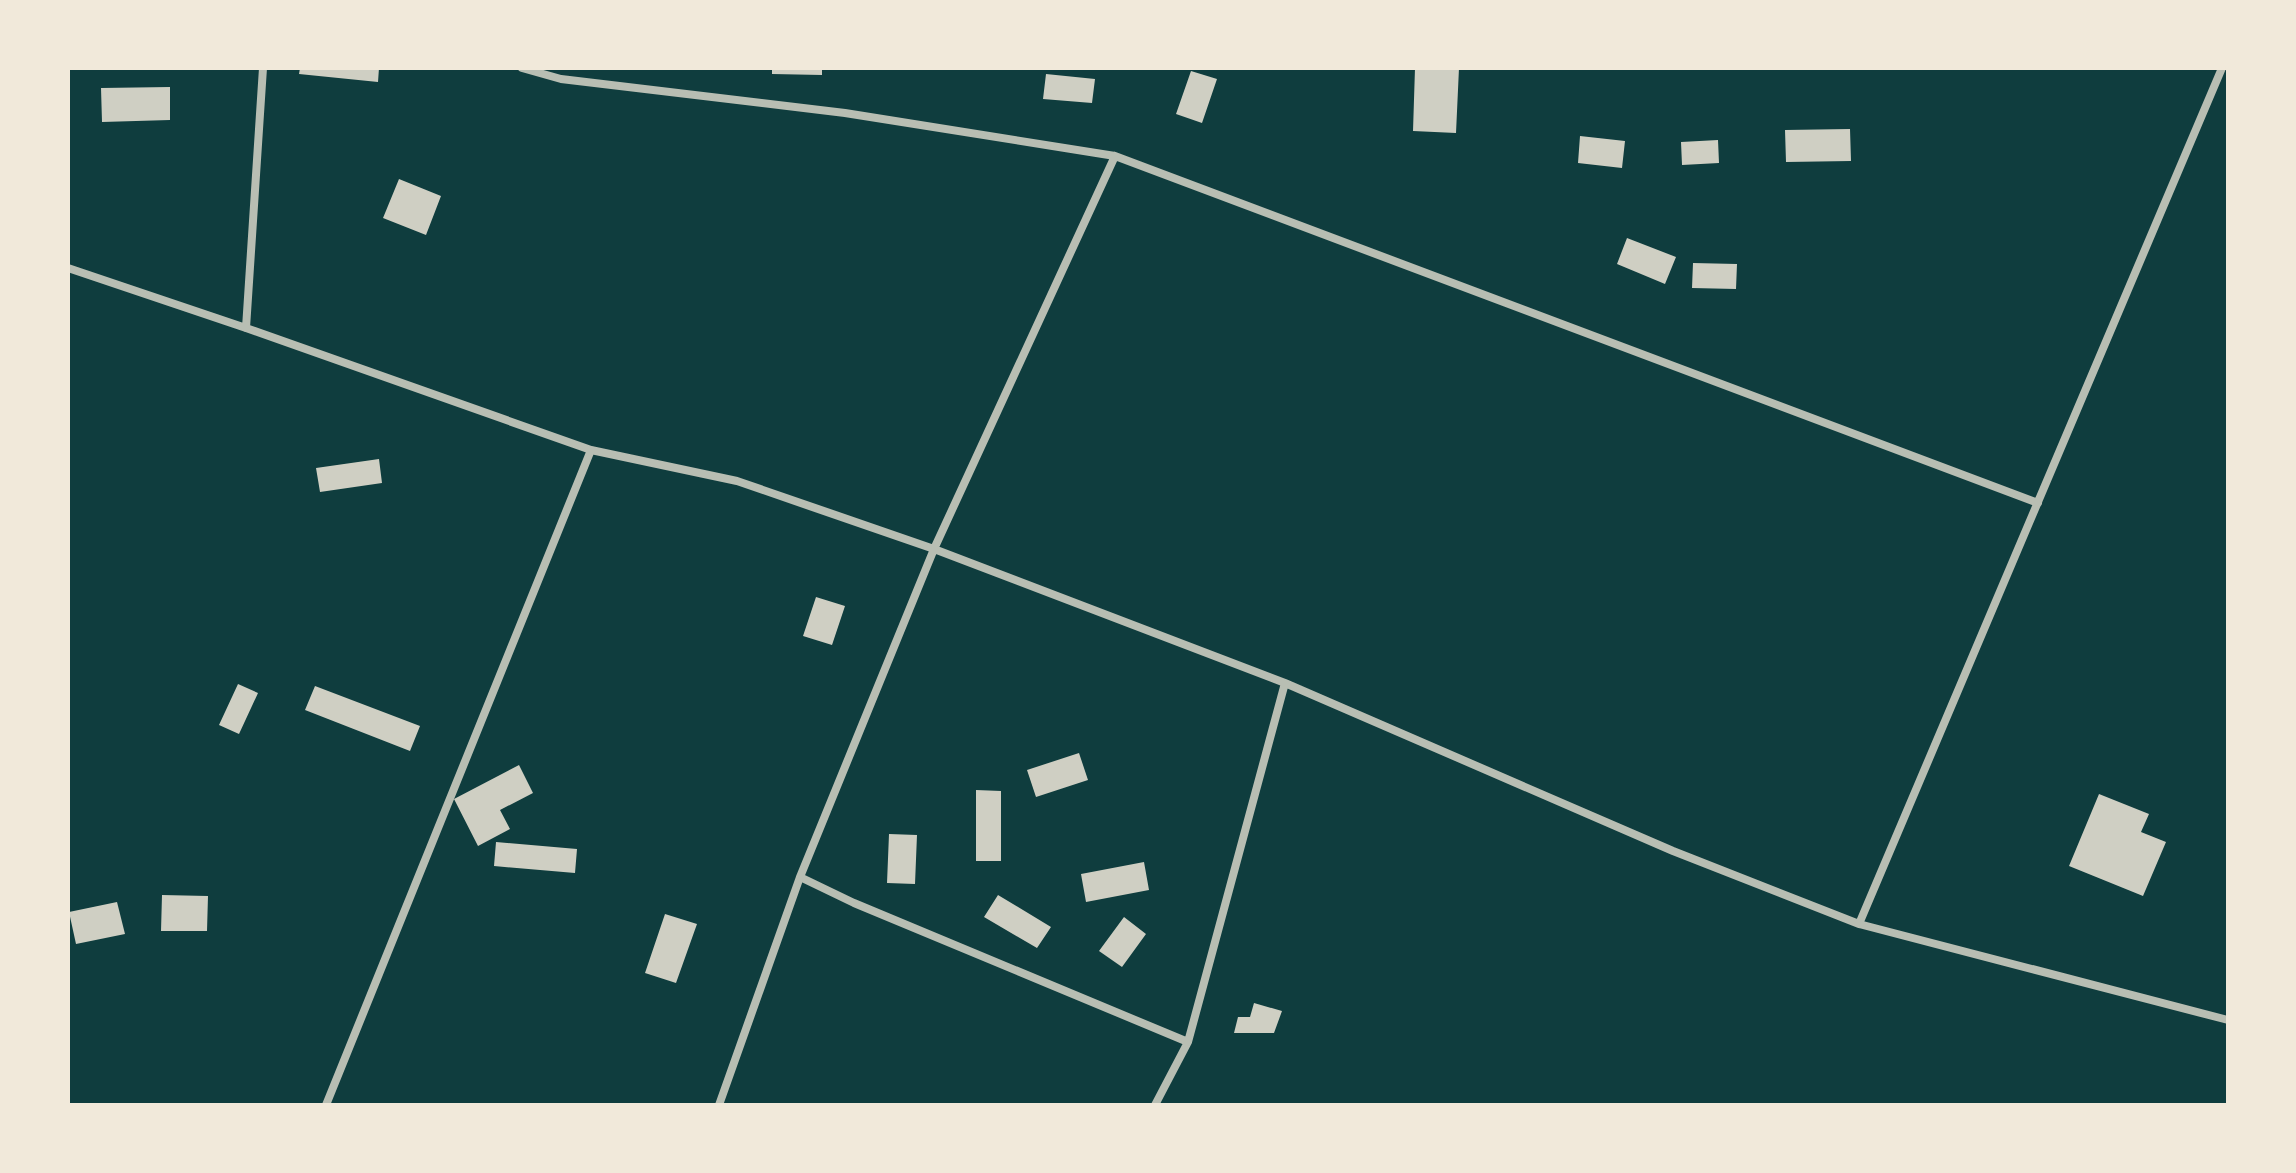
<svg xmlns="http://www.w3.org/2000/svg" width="2296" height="1173" font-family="'Public Sans',sans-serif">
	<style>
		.building { fill: #cfcfc3 }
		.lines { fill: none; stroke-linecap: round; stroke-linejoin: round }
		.minor { stroke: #b8beb3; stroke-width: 8 }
	</style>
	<rect width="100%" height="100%" fill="#0f3d3e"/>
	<path class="building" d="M 300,68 L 379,68 L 378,82 L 299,74 Z
		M 772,68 L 822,68 L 822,75 L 772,74 Z
		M 1415,68 L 1459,68 L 1456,133 L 1413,131 Z
		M 1191,71 L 1217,79 L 1202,123 L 1176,114 Z
		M 1046,74 L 1095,79 L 1092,103 L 1043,99 Z
		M 170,87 L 170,120 L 102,122 L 101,88 Z
		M 1850,129 L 1851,161 L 1786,162 L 1785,130 Z
		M 1580,136 L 1625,141 L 1622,168 L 1578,163 Z
		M 1718,140 L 1719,163 L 1682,165 L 1681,142 Z
		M 399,179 L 441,196 L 426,235 L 383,218 Z
		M 1627,238 L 1676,257 L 1665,284 L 1617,264 Z
		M 1693,263 L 1737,264 L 1736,289 L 1692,288 Z
		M 379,459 L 382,483 L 320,492 L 316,468 Z
		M 816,597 L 845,606 L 832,645 L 803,636 Z
		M 238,684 L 258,693 L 239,734 L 219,725 Z
		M 315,686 L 420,726 L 410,751 L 305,710 Z
		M 1079,753 L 1088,780 L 1036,797 L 1027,770 Z
		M 519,765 L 533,793 L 500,810 L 510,829 L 478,846 L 454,799 Z
		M 976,790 L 1001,791 L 1001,861 L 976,861 Z
		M 2099,794 L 2149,814 L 2141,832 L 2166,842 L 2143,896 L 2069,866 Z
		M 889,834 L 917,835 L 915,884 L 887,883 Z
		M 496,842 L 577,849 L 575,873 L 494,866 Z
		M 1144,862 L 1149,890 L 1086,902 L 1081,874 Z
		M 162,895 L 208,896 L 207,931 L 161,931 Z
		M 998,895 L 1051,927 L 1037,948 L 984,917 Z
		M 117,902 L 125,934 L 76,944 L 69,912 Z
		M 665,914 L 697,924 L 676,983 L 645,973 Z
		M 1124,917 L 1146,934 L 1122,967 L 1099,951 Z
		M 1254,1003 L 1282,1011 L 1274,1033 L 1234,1033 L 1238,1017 L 1250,1017 Z"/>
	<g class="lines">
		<path class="minor" d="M 522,68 L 561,79 L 845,113 L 1115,156 L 2038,503
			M 68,268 L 246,328 L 591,450 L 737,481 L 934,549 L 1285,683 L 1673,851 L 1859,924 L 2228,1020
			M 246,328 L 263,68
			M 800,877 L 854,903 L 1188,1042
			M 1859,924 L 2222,68
			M 326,1105 L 591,450
			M 719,1105 L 800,877 L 934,549 L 1115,156
			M 1155,1105 L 1188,1042 L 1285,683"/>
	</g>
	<rect width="2296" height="1173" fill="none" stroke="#f1e9da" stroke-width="140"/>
</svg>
